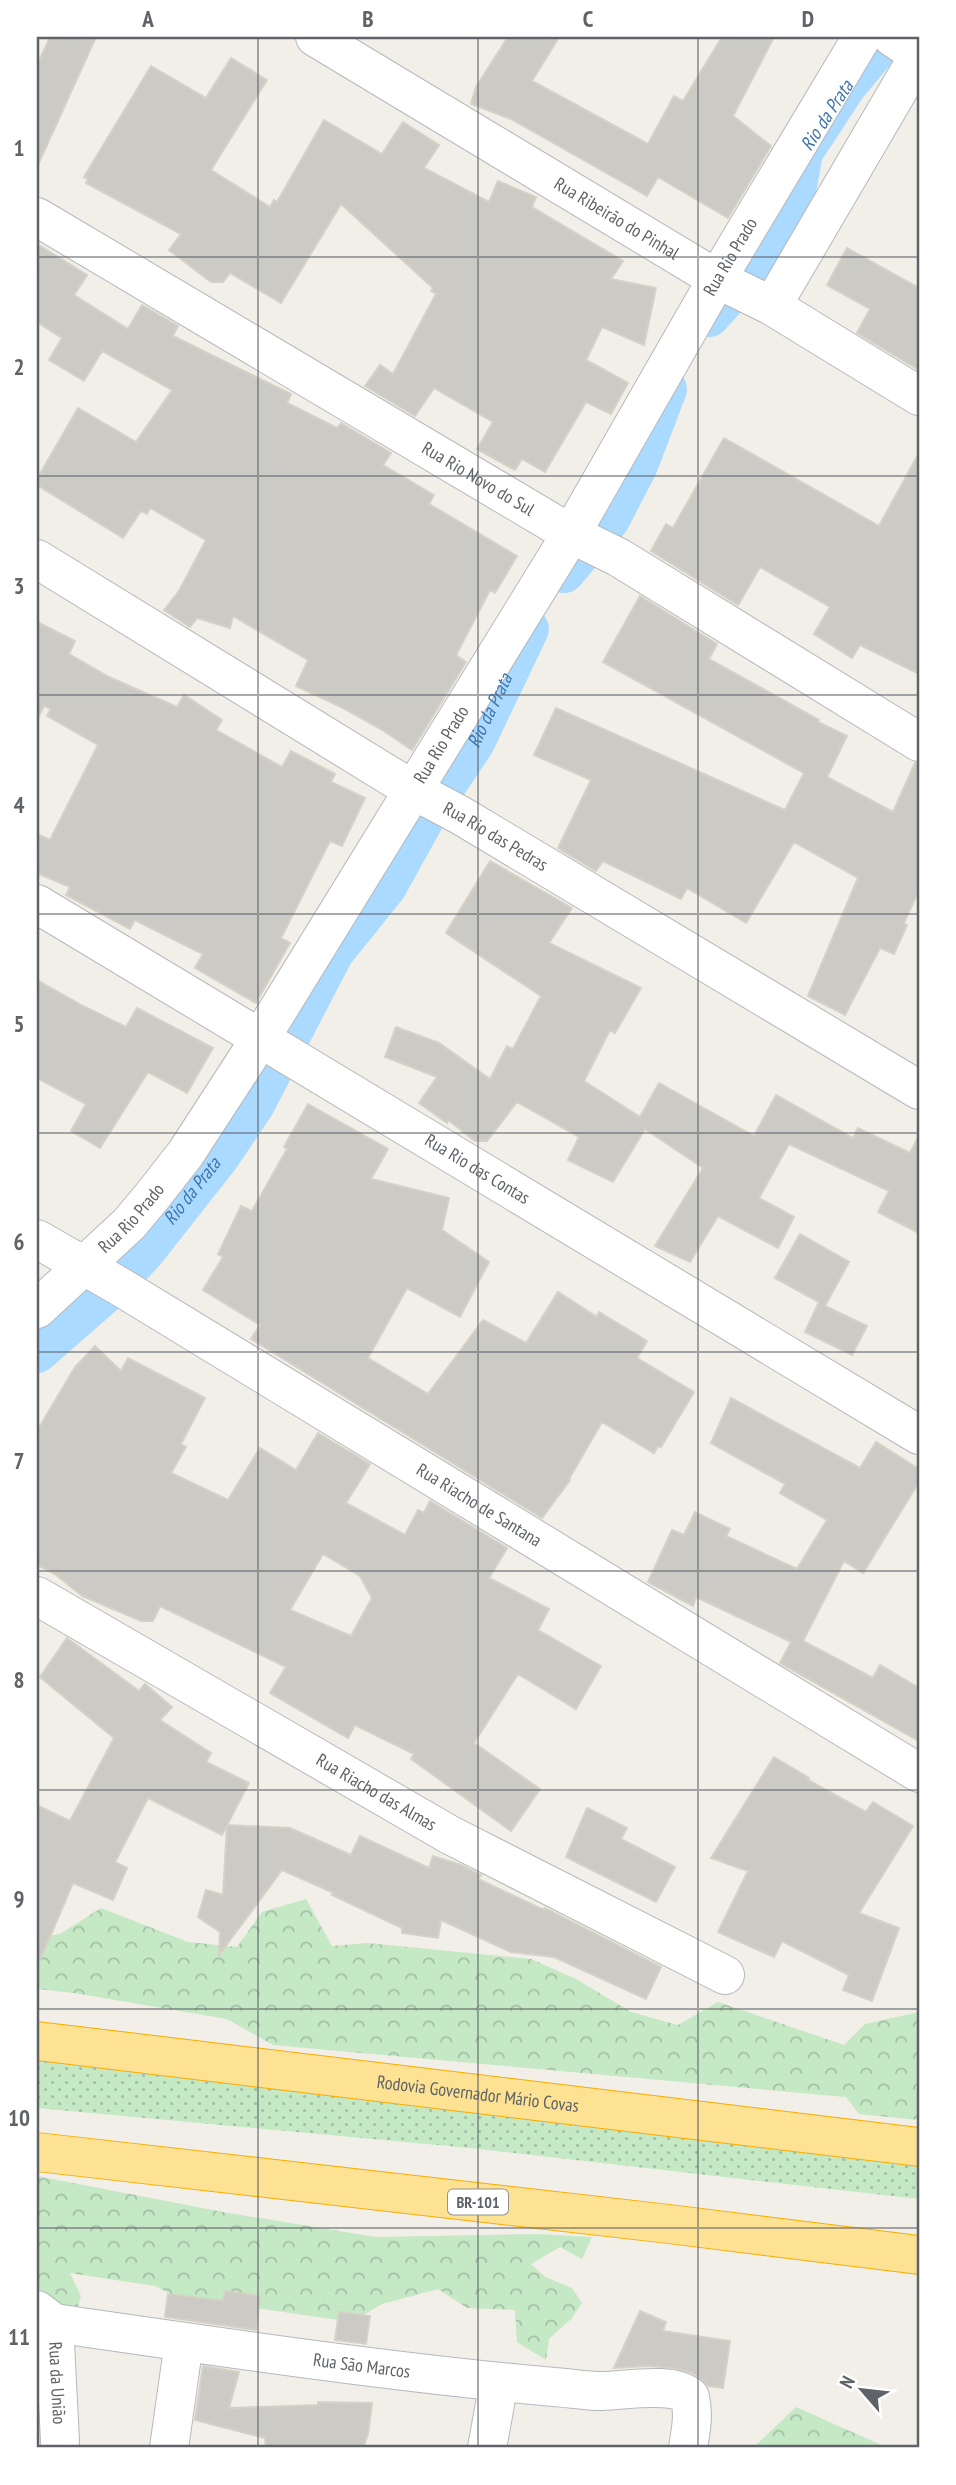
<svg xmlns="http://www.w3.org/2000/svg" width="956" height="2485" font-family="'PT Sans Narrow',sans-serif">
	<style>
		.grass { fill: url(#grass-dots) }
		.forest { fill: url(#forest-crowns) }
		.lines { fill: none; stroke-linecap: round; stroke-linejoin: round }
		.canal { stroke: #aadaff; stroke-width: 42 }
		.building { fill: #cccac5; stroke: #d6d1c6; stroke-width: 2; fill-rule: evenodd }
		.minor-casing { stroke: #b5b8bc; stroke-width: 40 }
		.highway-casing { stroke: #f9ab00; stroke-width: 40 }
		.minor { stroke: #fff; stroke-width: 38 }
		.highway { stroke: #fde293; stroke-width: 38 }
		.grid { fill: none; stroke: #5f6368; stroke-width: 2; stroke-opacity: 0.55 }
		.labels { text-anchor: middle; stroke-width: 5; stroke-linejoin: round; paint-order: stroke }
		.shield { fill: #fff; stroke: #8f9295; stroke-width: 2 }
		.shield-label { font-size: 16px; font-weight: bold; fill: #5f6368 }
		.street-label { font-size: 18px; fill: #5f6368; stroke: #fff }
		.water-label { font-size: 19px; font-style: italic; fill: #4174aa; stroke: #fff }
		.neatline { fill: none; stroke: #5f6368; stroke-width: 2.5 }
		.grid-label { font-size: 23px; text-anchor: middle; font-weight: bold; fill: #5f6368 }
	</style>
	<defs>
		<pattern id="grass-dots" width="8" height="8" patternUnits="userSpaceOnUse" patternTransform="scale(1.75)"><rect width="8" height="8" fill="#c5e8c5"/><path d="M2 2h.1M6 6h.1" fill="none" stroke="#a3c0a4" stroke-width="1.8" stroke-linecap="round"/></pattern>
		<pattern id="forest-crowns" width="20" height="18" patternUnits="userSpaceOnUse" patternTransform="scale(1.75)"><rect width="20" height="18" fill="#c5e8c5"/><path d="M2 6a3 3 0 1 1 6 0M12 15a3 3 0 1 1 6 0" fill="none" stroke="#a3c0a4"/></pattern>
	</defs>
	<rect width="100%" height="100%" fill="#f1efe8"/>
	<path class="grass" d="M 37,2059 L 919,2167 L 919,2199 L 470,2148 L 37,2108 Z"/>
	<path class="forest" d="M 306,1899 L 332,1946 L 367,1943 L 531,1959 L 576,1979 L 631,2012 L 678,2025 L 718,2002 L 844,2045 L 865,2024 L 919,2012 L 919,2120 L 859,2114 L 846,2097 L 273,2045 L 227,2019 L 74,1993 L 37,1989 L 37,1938 L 60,1934 L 101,1908 L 188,1942 L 237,1947 L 262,1912 Z
		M 37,2176 L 223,2212 L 376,2237 L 538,2234 L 592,2237 L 582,2259 L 560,2247 L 531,2264 L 545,2277 L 572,2288 L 582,2303 L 572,2318 L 549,2339 L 546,2360 L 517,2342 L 515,2310 L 467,2308 L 438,2289 L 382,2304 L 352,2322 L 236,2305 L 207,2312 L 155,2286 L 70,2273 L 81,2296 L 72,2328 L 37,2311 Z
		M 796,2407 L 888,2448 L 753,2448 Z"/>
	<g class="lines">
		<g class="canal">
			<path id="s1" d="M 709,316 L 746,275 L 791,213 L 802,152 L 846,85 L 886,37"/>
			<path d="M 564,572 L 609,519 L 637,465 L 666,389"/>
			<path id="s2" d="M 37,1352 L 109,1289 L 145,1250 L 219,1156 L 254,1104 L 333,952 L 386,886 L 427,812 L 474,742 L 528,629"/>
		</g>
	</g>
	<path class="building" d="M 50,37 L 96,37 L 37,167 L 37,65 Z
		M 508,37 L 559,37 L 532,81 L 648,144 L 674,96 L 683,101 L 722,37 L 774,37 L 733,116 L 771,146 L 728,218 L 658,177 L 647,196 L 511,119 L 471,104 L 476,87 Z
		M 231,58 L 267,80 L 211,170 L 270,207 L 274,200 L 277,202 L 324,120 L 382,154 L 403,122 L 439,145 L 424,168 L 489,202 L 498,181 L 536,197 L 532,207 L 623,261 L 611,279 L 656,288 L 644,345 L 602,327 L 586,360 L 628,383 L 611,414 L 586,402 L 545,472 L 522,459 L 515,470 L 477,449 L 493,422 L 434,388 L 415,416 L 365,386 L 380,365 L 393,374 L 436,294 L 431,291 L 433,288 L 341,204 L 281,303 L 230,273 L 223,282 L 211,282 L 169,250 L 181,234 L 86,183 L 88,179 L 84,177 L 151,66 L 206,98 Z
		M 37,244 L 87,275 L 74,295 L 128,329 L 142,305 L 178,326 L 173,336 L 291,394 L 287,403 L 337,428 L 341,423 L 391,453 L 383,465 L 434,495 L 429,504 L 517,556 L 495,593 L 490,590 L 456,655 L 466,662 L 412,750 L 384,731 L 339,706 L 296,686 L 308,660 L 233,616 L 230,628 L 197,618 L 190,627 L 164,610 L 179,591 L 206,540 L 150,508 L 147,514 L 141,511 L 123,538 L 37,485 L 37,479 L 78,408 L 136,442 L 172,390 L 102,351 L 84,381 L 49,360 L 62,338 L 37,322 Z
		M 847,248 L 919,288 L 919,370 L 857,333 L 870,309 L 827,285 Z
		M 724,438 L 879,526 L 919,453 L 919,674 L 860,645 L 852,658 L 814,634 L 830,607 L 760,567 L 738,605 L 651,551 L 666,524 L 673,528 Z
		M 640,596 L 717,644 L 709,659 L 819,720 L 818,722 L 847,736 L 827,777 L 893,812 L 915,763 L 919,764 L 919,890 L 904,923 L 907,925 L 894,954 L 880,948 L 845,1015 L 808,996 L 858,878 L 794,842 L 746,923 L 687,888 L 681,899 L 603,861 L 596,871 L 558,848 L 591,780 L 534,755 L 556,708 L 785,810 L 804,773 L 603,662 Z
		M 37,622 L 75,641 L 69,654 L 109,677 L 177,707 L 184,695 L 222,720 L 216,730 L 282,767 L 291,751 L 335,774 L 331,782 L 365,798 L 342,846 L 330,841 L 281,938 L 290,943 L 256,1003 L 195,968 L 203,954 L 135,920 L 130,929 L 66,895 L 70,887 L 37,873 L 37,834 L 50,840 L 98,745 L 47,716 L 51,709 L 44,706 L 37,720 Z
		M 490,861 L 572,908 L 549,943 L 641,988 L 615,1033 L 610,1030 L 584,1081 L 640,1117 L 659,1083 L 754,1136 L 776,1095 L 853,1138 L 858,1128 L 910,1153 L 919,1135 L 919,1233 L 878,1212 L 889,1191 L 789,1144 L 759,1198 L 794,1217 L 778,1248 L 718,1216 L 690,1262 L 655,1246 L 703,1168 L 645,1129 L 613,1182 L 568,1160 L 579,1137 L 517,1102 L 487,1141 L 475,1141 L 448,1120 L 447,1123 L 419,1103 L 437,1077 L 385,1057 L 396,1027 L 439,1043 L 490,1079 L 507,1046 L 513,1049 L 541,996 L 446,933 Z
		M 37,980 L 83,1006 L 126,1027 L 137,1008 L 213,1048 L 187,1093 L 148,1072 L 100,1148 L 71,1131 L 86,1104 L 37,1078 Z
		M 308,1104 L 388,1149 L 371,1179 L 449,1198 L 442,1230 L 489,1262 L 460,1317 L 407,1288 L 368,1358 L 428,1394 L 483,1320 L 526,1343 L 558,1292 L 597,1317 L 599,1312 L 647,1341 L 637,1358 L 694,1392 L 661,1447 L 658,1446 L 654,1453 L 602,1422 L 569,1479 L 570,1480 L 542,1518 L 251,1339 L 260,1325 L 203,1290 L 223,1257 L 218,1254 L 241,1206 L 252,1211 L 287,1149 L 284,1147 Z
		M 800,1234 L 849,1262 L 825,1306 L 867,1326 L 852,1355 L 805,1332 L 819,1302 L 775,1278 Z
		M 95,1346 L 121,1371 L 128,1358 L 205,1398 L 181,1444 L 186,1447 L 171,1473 L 228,1500 L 260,1448 L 296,1470 L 318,1433 L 370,1464 L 346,1503 L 405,1535 L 418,1510 L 424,1513 L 430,1501 L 507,1548 L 489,1578 L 549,1609 L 538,1630 L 601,1666 L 576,1709 L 518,1674 L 474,1743 L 540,1789 L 511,1831 L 411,1759 L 414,1754 L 355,1725 L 348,1738 L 270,1693 L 286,1667 L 160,1606 L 153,1621 L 141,1621 L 82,1596 L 55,1574 L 37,1565 L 37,1431 L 75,1367 ZM 323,1554 L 360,1576 L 372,1598 L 351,1636 L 290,1610 Z
		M 731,1398 L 860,1468 L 876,1442 L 919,1469 L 919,1482 L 863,1573 L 844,1561 L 803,1641 L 873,1678 L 880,1665 L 919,1688 L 919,1741 L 780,1663 L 791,1642 L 696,1597 L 693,1606 L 648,1582 L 672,1530 L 684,1535 L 695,1512 L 730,1529 L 726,1536 L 797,1569 L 827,1520 L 780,1493 L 785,1484 L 711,1443 Z
		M 67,1638 L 139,1691 L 145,1684 L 172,1707 L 160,1720 L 211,1753 L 206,1762 L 249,1783 L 222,1835 L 148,1798 L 115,1862 L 127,1868 L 113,1900 L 73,1883 L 37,1967 L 37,1805 L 70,1821 L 114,1738 L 40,1677 Z
		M 774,1757 L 809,1778 L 808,1780 L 866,1812 L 873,1802 L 913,1826 L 859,1913 L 899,1928 L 872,2001 L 843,1990 L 849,1975 L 782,1941 L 774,1957 L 718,1932 L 748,1871 L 711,1858 Z
		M 587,1808 L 627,1828 L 621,1839 L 675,1867 L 656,1902 L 566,1857 Z
		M 227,1825 L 290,1828 L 351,1855 L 360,1836 L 429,1868 L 433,1856 L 461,1865 L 481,1875 L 478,1879 L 544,1910 L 545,1908 L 661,1967 L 646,1999 L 554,1957 L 511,1952 L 441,1920 L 438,1938 L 402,1933 L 402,1928 L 332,1895 L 334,1893 L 282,1870 L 219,1955 L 220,1932 L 198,1917 L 206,1890 L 223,1895 Z
		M 225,2291 L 260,2296 L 256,2330 L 165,2317 L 168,2294 L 223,2301 Z
		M 640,2311 L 666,2322 L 663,2331 L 730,2341 L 723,2388 L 709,2386 L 693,2373 L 674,2368 L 648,2366 L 614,2368 Z
		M 339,2312 L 370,2316 L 366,2344 L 335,2340 Z
		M 203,2366 L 239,2372 L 229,2408 L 318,2405 L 318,2402 L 372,2403 L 368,2434 L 363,2448 L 266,2448 L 265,2438 L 195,2420 Z"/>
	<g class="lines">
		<g class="minor-casing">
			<g id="minor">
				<path id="s3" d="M 315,37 L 717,279 L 772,306 L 919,396"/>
				<path d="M 892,37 L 919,55"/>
				<path id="s4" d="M 37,217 L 571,534 L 618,557 L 919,742"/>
				<path d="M 772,306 L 919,55"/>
				<path id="s5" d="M 37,559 L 413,790 L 460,815 L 919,1090"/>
				<path id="s6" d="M 37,904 L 919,1435"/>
				<path id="s7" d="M 37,1239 L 119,1286 L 919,1773"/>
				<path id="s8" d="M 37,1309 L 129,1224 L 154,1194 L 186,1153 L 260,1039 L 571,534 L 717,279 L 862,37"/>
				<path id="s9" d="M 37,1596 L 450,1835 L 725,1975"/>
				<path id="s10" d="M 37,2310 L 54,2323 C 220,2347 387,2372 554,2387 C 570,2388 586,2391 602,2391 C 625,2391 672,2381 690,2397 C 694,2415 691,2430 688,2448"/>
				<path id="s11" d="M 54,2323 L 60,2441"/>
				<path d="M 169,2448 L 184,2342"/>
				<path d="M 487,2448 L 499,2382"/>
			</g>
		</g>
		<g class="highway-casing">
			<g id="highway">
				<path id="s12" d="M 37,2041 L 919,2147"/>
				<path d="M 37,2152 L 669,2224 L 919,2255"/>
			</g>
		</g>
		<use href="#minor" class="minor"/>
		<use href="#highway" class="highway"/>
	</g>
	<path class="grid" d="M 258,37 L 258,2448M 478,37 L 478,2448M 698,37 L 698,2448M 37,257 L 919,257M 37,476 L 919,476M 37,695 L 919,695M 37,914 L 919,914M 37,1133 L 919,1133M 37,1352 L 919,1352M 37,1571 L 919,1571M 37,1790 L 919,1790M 37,2009 L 919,2009M 37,2228 L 919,2228"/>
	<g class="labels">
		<rect class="shield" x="448" y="2189.5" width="60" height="25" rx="5"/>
		<g class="shield-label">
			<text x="478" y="2208">BR-101</text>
		</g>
		<g class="street-label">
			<text dy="6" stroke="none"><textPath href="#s3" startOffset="352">Rua Ribeirão do Pinhal</textPath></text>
			<text dy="6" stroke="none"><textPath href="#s8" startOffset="1265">Rua Rio Prado</textPath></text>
			<text dy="6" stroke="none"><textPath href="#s4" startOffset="513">Rua Rio Novo do Sul</textPath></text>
			<text dy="6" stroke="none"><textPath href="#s8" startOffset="698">Rua Rio Prado</textPath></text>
			<text dy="6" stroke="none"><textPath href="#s5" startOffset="536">Rua Rio das Pedras</textPath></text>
			<text dy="6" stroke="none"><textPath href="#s6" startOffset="514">Rua Rio das Contas</textPath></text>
			<text dy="6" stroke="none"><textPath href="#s8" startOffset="131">Rua Rio Prado</textPath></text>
			<text dy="6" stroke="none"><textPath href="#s7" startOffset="516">Rua Riacho de Santana</textPath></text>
			<text dy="6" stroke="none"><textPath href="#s9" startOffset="392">Rua Riacho das Almas</textPath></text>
			<text dy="6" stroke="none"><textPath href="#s12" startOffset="444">Rodovia Governador Mário Covas</textPath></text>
			<text dy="6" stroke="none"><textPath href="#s10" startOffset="332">Rua São Marcos</textPath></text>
			<text dy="6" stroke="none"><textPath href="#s11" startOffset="60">Rua da União</textPath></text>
		</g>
		<g class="water-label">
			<text dy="7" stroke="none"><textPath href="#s1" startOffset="238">Rio da Prata</textPath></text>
			<text dy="7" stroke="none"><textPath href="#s2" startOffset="791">Rio da Prata</textPath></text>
			<text dy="7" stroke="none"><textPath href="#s2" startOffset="224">Rio da Prata</textPath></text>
		</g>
	</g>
	<rect width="956" height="2485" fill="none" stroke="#ffffff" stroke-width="77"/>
	<g transform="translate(862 2390) rotate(298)" stroke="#ffffff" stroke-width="5" paint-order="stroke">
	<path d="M0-5L12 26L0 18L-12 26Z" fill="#5f6368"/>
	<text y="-10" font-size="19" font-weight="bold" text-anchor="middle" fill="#5f6368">N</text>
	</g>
	<rect x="38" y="38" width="880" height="2408" class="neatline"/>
	<g class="grid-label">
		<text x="148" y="27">A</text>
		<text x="368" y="27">B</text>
		<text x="588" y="27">C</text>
		<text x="808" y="27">D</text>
		<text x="19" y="156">1</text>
		<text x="19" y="375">2</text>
		<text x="19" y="594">3</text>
		<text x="19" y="813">4</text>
		<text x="19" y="1032">5</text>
		<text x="19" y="1250">6</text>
		<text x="19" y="1469">7</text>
		<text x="19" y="1688">8</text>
		<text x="19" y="1907">9</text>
		<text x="19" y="2126">10</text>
		<text x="19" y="2345">11</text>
	</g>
</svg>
